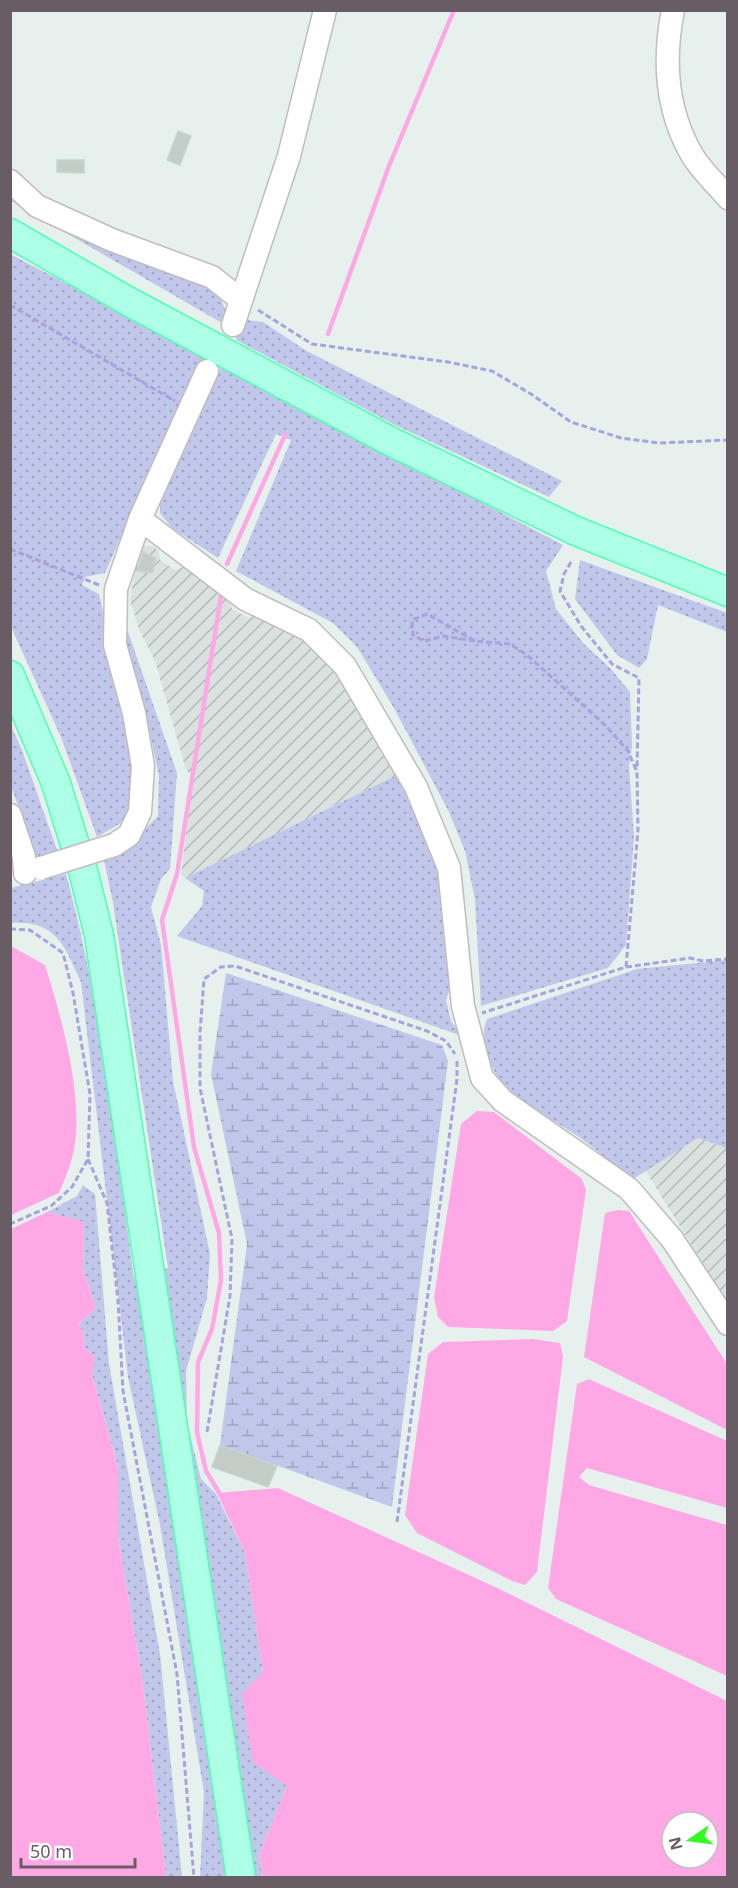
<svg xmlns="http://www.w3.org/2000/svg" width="738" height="1888" font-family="'Noto Sans',sans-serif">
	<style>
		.industrial { fill: url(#industrial-furrows) }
		.grass { fill: url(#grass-dots) }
		.wetland { fill: url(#wetland-marsh) }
		.water { fill: #ffa8e6; fill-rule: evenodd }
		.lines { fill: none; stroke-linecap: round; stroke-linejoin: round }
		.stream { stroke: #ffa8e6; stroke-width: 4.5 }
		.building { fill: #c3ccc7; stroke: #c4d7ce; stroke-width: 1.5 }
		.minor-casing { stroke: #c3bbbf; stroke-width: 25 }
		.major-casing { stroke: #51ffb4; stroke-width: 31 }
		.path { stroke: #a9a2de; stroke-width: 3; stroke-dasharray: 6 3; stroke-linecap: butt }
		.minor { stroke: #fff; stroke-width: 22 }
		.major { stroke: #adffe6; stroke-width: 28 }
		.minor-bridge-casing { stroke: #c3bbbf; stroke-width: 25; stroke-linecap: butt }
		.minor-bridge { stroke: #fff; stroke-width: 22 }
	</style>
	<defs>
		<pattern id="industrial-furrows" width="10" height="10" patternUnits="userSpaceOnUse" patternTransform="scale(1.5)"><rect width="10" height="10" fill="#dae2df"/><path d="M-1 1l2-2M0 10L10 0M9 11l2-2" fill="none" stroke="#b5bab8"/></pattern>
		<pattern id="grass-dots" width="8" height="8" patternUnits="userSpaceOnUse" patternTransform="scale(1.5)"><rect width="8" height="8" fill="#c1c7eb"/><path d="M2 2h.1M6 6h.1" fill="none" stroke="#a1a5c2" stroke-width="1.8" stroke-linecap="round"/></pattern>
		<pattern id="wetland-marsh" width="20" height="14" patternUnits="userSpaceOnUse" patternTransform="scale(1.5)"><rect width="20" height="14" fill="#c1c7eb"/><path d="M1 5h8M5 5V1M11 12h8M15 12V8" fill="none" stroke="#a1a5c2"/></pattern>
	</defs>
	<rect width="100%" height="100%" fill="#e6f1ed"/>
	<path class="industrial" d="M 143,546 L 154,546 L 159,552 L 160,560 L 175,570 L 186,566 L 229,593 L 232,609 L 249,618 L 259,613 L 310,641 L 342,678 L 397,775 L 185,878 L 181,874 L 193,777 L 186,770 L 155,661 L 139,629 L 130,600 L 138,550 Z
		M 698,1138 L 727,1148 L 727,1302 L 645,1170 Z"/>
	<path class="grass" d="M 11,192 L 209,285 C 222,298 227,308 227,326 L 11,201 Z
		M 10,254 L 205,356 L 191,381 L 105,573 L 85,577 L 82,585 L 99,594 L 130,730 L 134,784 L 126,820 L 97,837 L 61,737 L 11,627 Z
		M 246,320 L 263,322 L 305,350 L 562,481 L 549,497 L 395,425 L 236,340 L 237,330 Z
		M 222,366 L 563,545 L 546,571 L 556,609 L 584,644 L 611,669 L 630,692 L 632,746 L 629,766 L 634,837 L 626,945 L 608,968 L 481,1006 L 475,900 L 465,851 L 449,812 L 394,708 L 357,647 L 333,623 L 236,571 L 291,440 L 276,434 L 218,558 L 172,528 L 160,513 L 160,497 L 203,408 L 206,392 Z
		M 580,560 L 727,613 L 727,632 L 658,605 L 647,659 L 639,668 L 617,655 L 575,599 Z
		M 128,632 L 177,773 L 170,869 L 161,879 L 151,907 L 161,945 L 173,1081 L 210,1254 L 207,1298 L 186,1371 L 187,1423 L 201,1479 L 216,1494 L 245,1553 L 263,1672 L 287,1786 L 259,1855 L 263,1877 L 200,1877 L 204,1792 L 160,1525 L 128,1377 L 81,982 C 64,945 56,920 11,923 L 11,888 L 66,874 C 102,1006 115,1143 134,1278 L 168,1268 L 113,903 L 104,860 L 132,842 L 158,816 L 159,775 L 141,693 L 121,655 L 122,641 Z
		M 11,726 L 22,750 L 57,850 L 36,857 L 11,786 Z
		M 397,775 L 431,849 L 445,901 L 451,986 L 446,1000 L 451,1021 L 462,1036 L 177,936 L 202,906 L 204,891 L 185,878 Z
		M 727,960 L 727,1148 L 698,1138 L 630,1181 C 612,1163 594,1147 573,1133 C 539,1110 495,1095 487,1050 C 484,1038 482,1031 487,1019 L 637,969 Z
		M 83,1185 L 95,1194 L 109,1364 L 160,1654 L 182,1877 L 166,1877 L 142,1677 L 118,1537 L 118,1467 L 92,1374 L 95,1357 L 85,1348 L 84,1336 L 79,1324 L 96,1308 L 83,1270 L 84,1223 L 47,1212 L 77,1196 Z"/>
	<path class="wetland" d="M 226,973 L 442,1045 L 448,1061 L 392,1507 L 220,1445 L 247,1244 L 211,1074 Z"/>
	<path class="water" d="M 11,946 L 45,965 C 61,1015 87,1106 72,1158 C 69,1170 64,1181 59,1193 L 11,1215 Z
		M 477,1111 L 494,1112 L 582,1179 L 586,1190 L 567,1321 L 553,1331 L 448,1327 L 438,1317 L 434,1297 L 461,1124 Z
		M 618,1210 L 629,1211 L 727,1364 L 727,1430 L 584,1357 L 605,1213 Z
		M 47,1212 L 84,1222 L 83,1270 L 96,1308 L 79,1324 L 84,1336 L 85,1348 L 95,1357 L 92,1374 L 118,1468 L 118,1537 L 142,1677 L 166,1877 L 11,1877 L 11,1229 Z
		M 533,1339 L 560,1343 L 563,1357 L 537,1572 L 525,1585 L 512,1581 L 417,1533 L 405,1515 L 428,1354 L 443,1342 Z
		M 589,1379 L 727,1441 L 727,1508 L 587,1468 L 579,1477 L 589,1485 L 727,1525 L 727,1676 L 556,1599 L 548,1588 L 577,1384 Z
		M 278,1488 L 491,1585 L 727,1701 L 727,1877 L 263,1877 L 259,1855 L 287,1786 L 253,1762 L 242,1694 L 263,1672 L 245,1553 L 217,1493 ZM 672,1822 L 708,1822 L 708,1858 L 672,1858 Z"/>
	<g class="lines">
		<path class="stream" d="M 328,334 L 389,166 L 454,10
			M 227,564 L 285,435
			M 221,1496 L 206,1471 L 197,1432 L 198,1362 L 212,1329 L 221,1280 L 219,1233 L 194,1147 L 162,920 L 177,874 L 221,596"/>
	</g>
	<path class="building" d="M 178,131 L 191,136 L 180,165 L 167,160 Z
		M 57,160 L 84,160 L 84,173 L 57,172 Z
		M 143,552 L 156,558 L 152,573 L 137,571 Z
		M 220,1445 L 277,1466 L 268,1487 L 212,1467 Z"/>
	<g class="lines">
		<g class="minor-casing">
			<path id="minor" d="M 673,10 C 663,60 666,110 692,155 C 701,170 716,184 728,198
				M 10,181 L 37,206 L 112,240 L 212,277 L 241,300
				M 233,325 L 289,156 L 325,10
				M 140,519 L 245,599 L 309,630 L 345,666 L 416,787 L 449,868 L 463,1006 L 482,1078 L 503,1101 L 629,1189 L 672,1239 L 728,1324
				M 10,815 L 24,857 L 25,873
				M 114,845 L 129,835 L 140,812 L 143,766 L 134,713 L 115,645 L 116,589 L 140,519 L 207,371"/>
		</g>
		<g class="major-casing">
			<path id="major" d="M 10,233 L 126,300 L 390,441 L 576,531 L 728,592
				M 10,675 L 56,783 L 84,874 L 99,935 L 241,1878"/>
		</g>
		<path class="path" d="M 10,305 L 175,401
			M 258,310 L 312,344 L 448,362 L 492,371 L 531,394 L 571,422 L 621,438 L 659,443 L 728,440
			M 10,549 L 99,585
			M 571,562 L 564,574 L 560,591 L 581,626 L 612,664 L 639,678 L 637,770
			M 475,641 L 443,636 L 424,641 L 413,635 L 412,620 L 427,614 L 475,641 L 510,644 L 527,655 L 605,725 L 628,751 L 637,772 L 638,830 L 626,967 L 482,1013
			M 10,929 L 30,930 L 63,953 L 73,993 L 90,1094 L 88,1159 L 72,1187 L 51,1206 L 10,1224
			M 626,967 L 690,958 L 703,961 L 728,959
			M 88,1159 L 107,1203 L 118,1300 L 123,1391 L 177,1674 L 194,1878
			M 207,1432 L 230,1296 L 232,1239 L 200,1088 L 200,1033 L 204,979 L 221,967 L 235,966 L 427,1031 L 446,1041 L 455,1054
			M 397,1522 L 457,1079 L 457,1060"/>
		<use href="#minor" class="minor"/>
		<use href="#major" class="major"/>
		<g class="minor-bridge-casing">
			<path id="minor-bridge" d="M 41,868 L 114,845"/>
		</g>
		<use href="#minor-bridge" class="minor-bridge"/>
	</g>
	<rect width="738" height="1888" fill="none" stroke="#685d64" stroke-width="24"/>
	<g transform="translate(690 1840) rotate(256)"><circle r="28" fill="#ffffff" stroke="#c3bec1" stroke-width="1.5"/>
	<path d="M0-4.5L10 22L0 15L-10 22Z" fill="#32fb23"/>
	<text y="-9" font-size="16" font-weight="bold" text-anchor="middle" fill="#685d64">N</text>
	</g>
	<path d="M21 1858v9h114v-9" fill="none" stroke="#685d64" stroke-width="3"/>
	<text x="30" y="1858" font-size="18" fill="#685d64" stroke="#ffffff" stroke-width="4.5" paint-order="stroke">50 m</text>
</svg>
